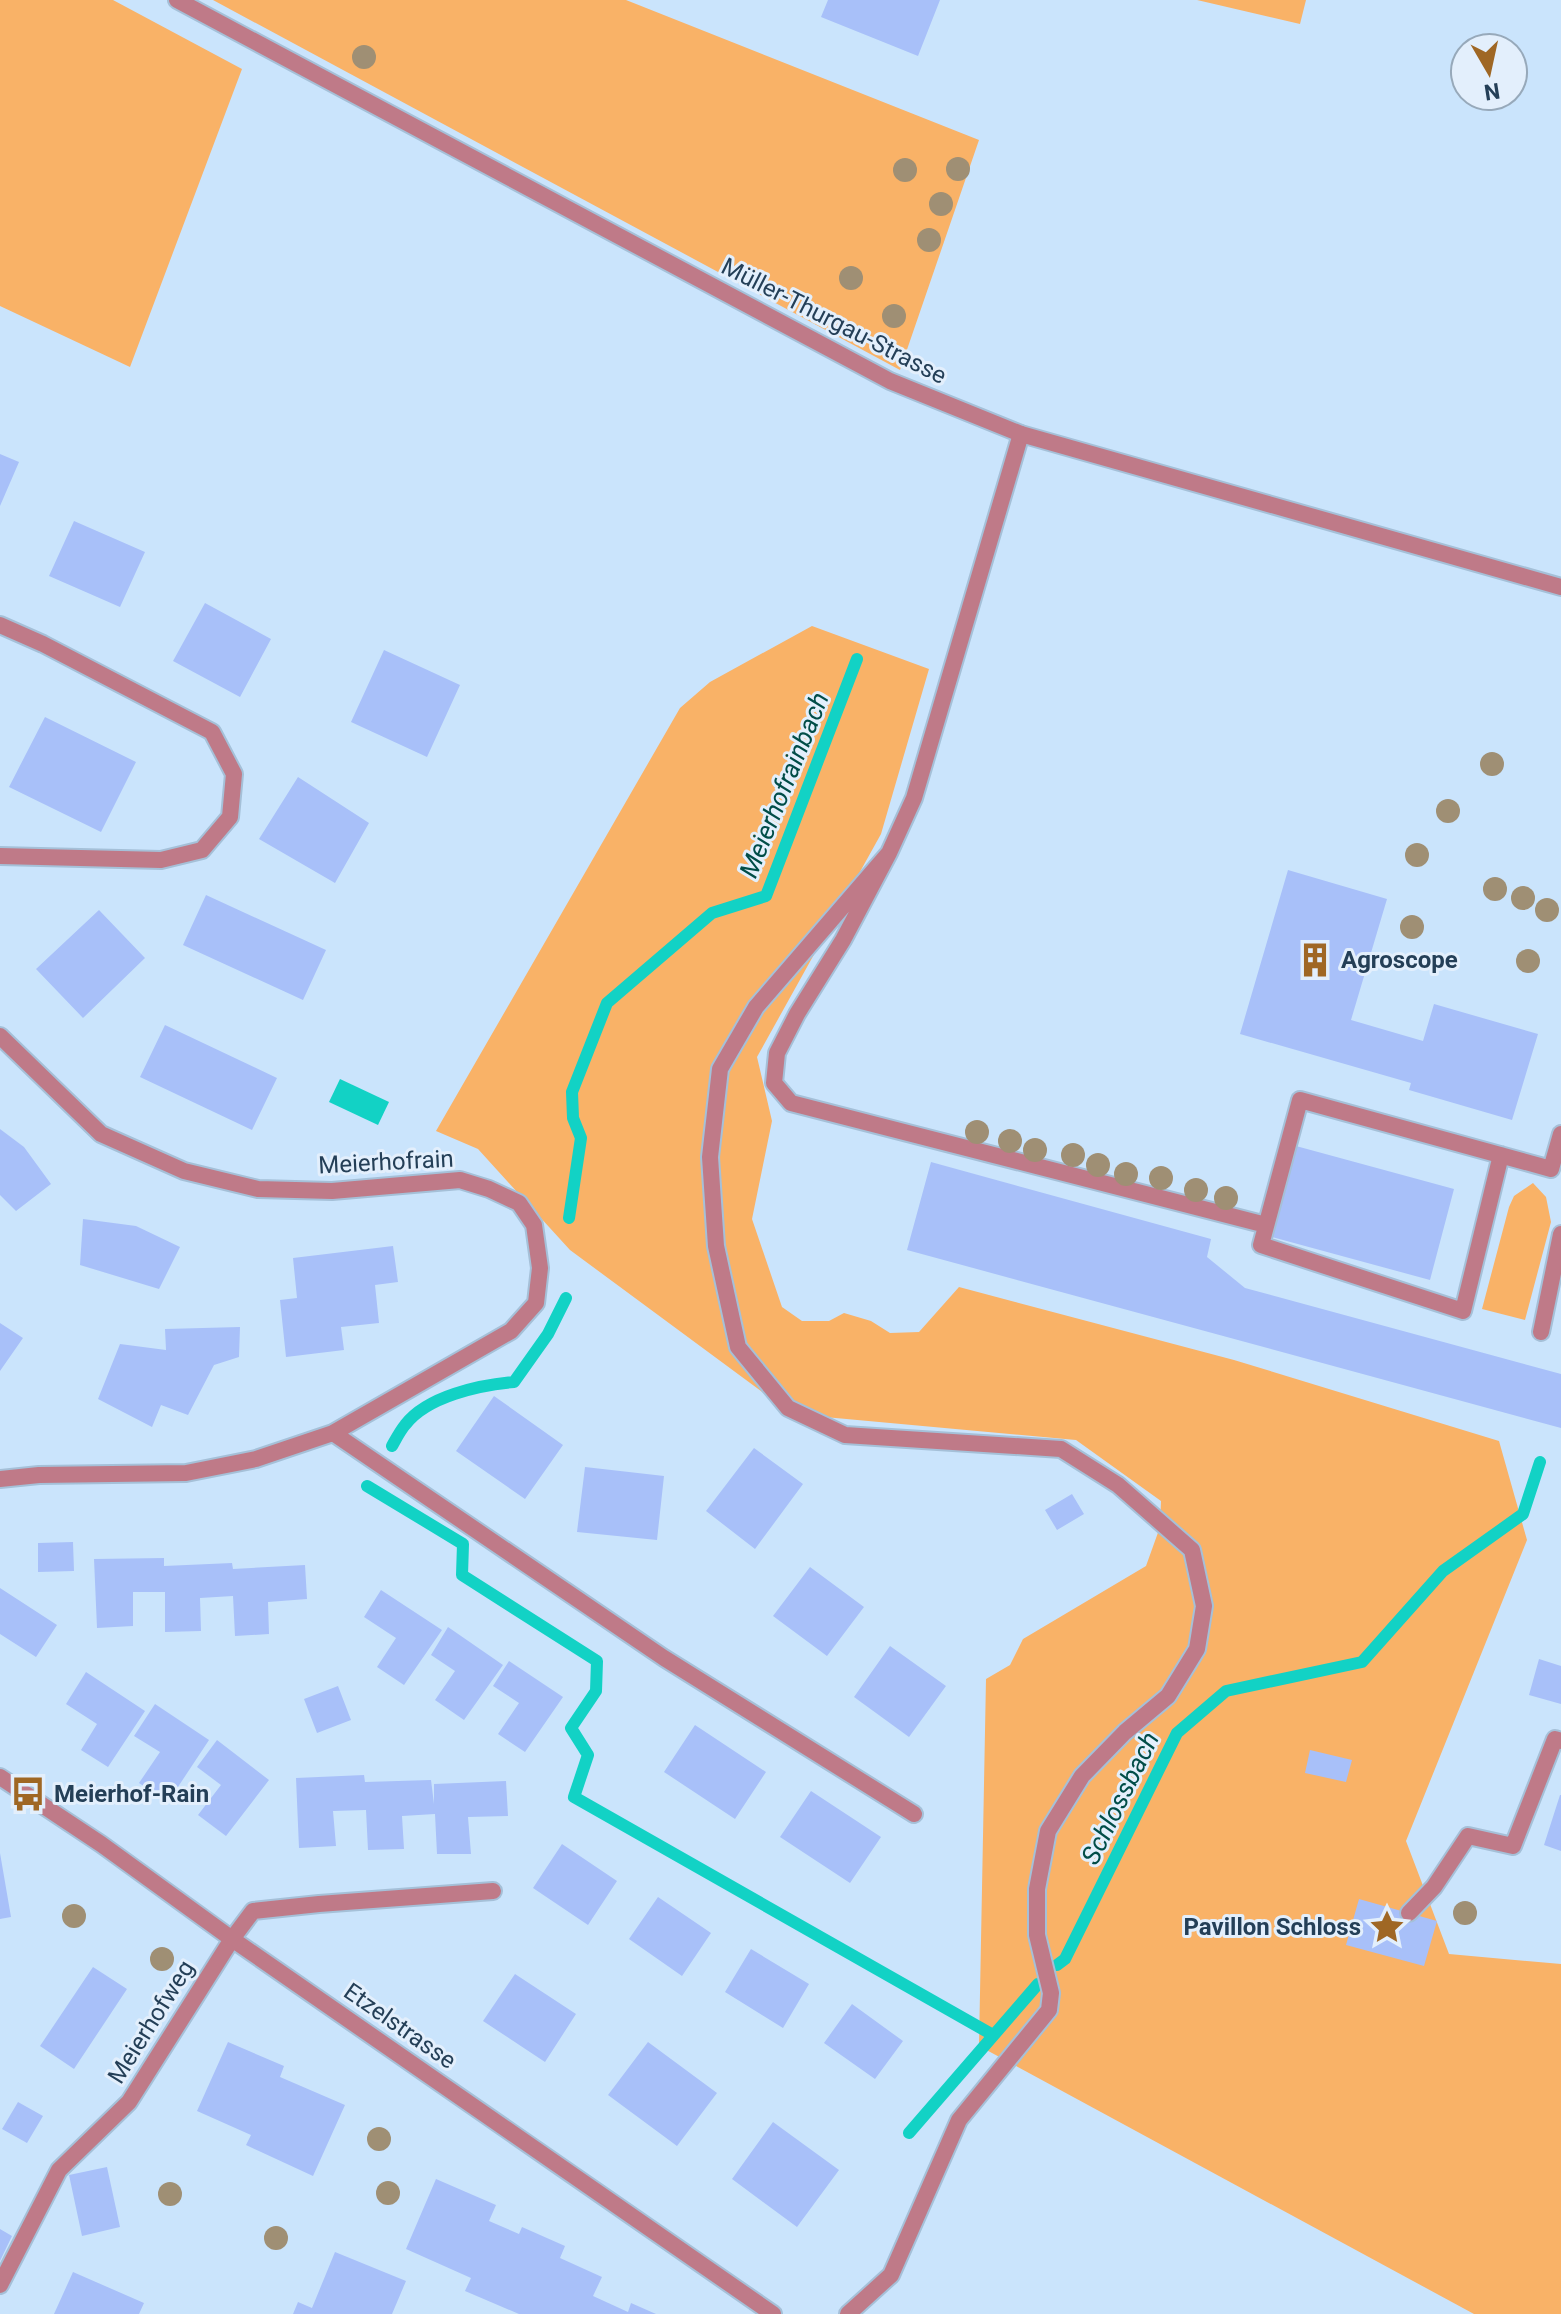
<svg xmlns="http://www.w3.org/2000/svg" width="1561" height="2314" font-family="Roboto,sans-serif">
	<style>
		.green { fill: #f9b267 }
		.water { fill: #12d2c5 }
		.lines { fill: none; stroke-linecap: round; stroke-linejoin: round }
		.stream { stroke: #12d2c5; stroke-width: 12 }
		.building { fill: #a8c0f9 }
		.service-casing { stroke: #a5c0d8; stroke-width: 20 }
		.minor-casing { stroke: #a5c0d8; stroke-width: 20 }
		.service { stroke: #bf7a88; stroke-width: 16 }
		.minor { stroke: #bf7a88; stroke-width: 16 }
		.tree { fill: #9f8f74 }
		.labels { text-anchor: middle; stroke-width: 6; stroke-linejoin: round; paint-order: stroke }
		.street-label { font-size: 24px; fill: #243f57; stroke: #e3effc }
		.poi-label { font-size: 24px; font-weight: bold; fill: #243f57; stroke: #e3effc; text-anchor: start }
		.water-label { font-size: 26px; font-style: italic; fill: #014d48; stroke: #e3effc }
	</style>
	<rect width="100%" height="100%" fill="#cae4fc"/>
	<path class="green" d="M 0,0 L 113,0 L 242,69 L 130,367 L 0,306 Z
		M 213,0 L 626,0 L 979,140 L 900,370 Z
		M 1197,0 L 1306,0 L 1300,24 Z
		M 812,626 L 929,669 L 881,834 L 757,1057 L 772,1121 L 752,1219 L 782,1307 L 802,1321 L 829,1321 L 844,1313 L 871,1321 L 890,1333 L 919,1332 L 959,1287 L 1234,1360 L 1499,1441 L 1527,1540 L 1406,1841 L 1449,1954 L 1561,1964 L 1561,2314 L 1474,2314 L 979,2046 L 986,1679 L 1010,1665 L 1023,1639 L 1146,1566 L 1160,1527 L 1161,1501 L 1076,1440 L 792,1414 L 570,1250 L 478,1149 L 436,1131 L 680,708 L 710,682 Z
		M 1533,1183 L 1546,1197 L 1551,1222 L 1525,1320 L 1482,1309 L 1509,1207 L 1514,1196 Z"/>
	<path class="water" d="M 340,1079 L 389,1102 L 378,1125 L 329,1102 Z"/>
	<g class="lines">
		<path class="stream" d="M 569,1218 L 581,1138 L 573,1118 L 572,1092 L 607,1003 L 712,913 L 766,896 L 857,659
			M 392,1446 C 396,1439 400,1431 405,1425 C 427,1396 480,1385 514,1382 L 548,1334 L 566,1298
			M 367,1486 L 463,1544 L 462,1575 L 597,1661 L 596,1691 L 571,1728 L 588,1755 L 574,1797 L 993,2035
			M 1057,1965 L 1065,1959 L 1177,1733 L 1226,1691 L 1362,1662 L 1443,1571 L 1523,1514 L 1540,1462
			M 909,2133 L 1038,1984"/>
	</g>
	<path class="building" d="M 828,0 L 940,0 L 918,56 L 821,17 Z
		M 0,454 L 19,462 L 0,506 Z
		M 74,521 L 145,552 L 120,607 L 49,576 Z
		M 205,603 L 271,639 L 240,697 L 173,661 Z
		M 384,650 L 460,685 L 427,757 L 351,722 Z
		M 45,717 L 136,762 L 101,832 L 9,787 Z
		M 298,777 L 369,823 L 335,883 L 259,839 Z
		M 1288,870 L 1387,899 L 1351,1020 L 1423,1041 L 1434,1004 L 1538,1034 L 1512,1120 L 1409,1090 L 1411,1083 L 1240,1034 Z
		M 206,895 L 326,950 L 303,1000 L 183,945 Z
		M 99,910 L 145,958 L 83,1018 L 36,969 Z
		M 165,1025 L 277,1078 L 252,1130 L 140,1077 Z
		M 0,1129 L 24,1147 L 51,1184 L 16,1211 L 0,1195 Z
		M 1296,1146 L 1454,1189 L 1430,1280 L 1272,1237 Z
		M 931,1162 L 1211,1239 L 1207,1257 L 1245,1288 L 1561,1374 L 1561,1428 L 907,1250 Z
		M 83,1219 L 136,1226 L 180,1247 L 159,1289 L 80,1265 Z
		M 393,1246 L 398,1282 L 375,1285 L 379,1323 L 341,1327 L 344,1350 L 286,1357 L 280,1300 L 297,1298 L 293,1258 Z
		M 0,1323 L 23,1338 L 0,1371 Z
		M 240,1327 L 239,1357 L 214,1365 L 188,1415 L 161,1405 L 152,1427 L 98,1399 L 120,1344 L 166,1350 L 165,1329 Z
		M 494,1396 L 563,1445 L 525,1499 L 456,1451 Z
		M 754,1448 L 803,1484 L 755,1549 L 706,1511 Z
		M 585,1467 L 664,1476 L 657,1540 L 577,1532 Z
		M 1072,1494 L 1084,1514 L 1057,1530 L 1045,1510 Z
		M 73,1542 L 74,1571 L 38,1572 L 38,1543 Z
		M 164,1558 L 164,1566 L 232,1563 L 233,1569 L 305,1565 L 307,1599 L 268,1602 L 269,1634 L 235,1636 L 233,1596 L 200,1598 L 201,1631 L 165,1632 L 165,1592 L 133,1592 L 133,1626 L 97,1628 L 94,1559 Z
		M 810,1567 L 864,1607 L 827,1656 L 773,1616 Z
		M 0,1588 L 57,1625 L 36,1657 L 0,1634 Z
		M 381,1590 L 442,1630 L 404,1685 L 377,1667 L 396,1638 L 364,1617 Z
		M 448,1627 L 503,1665 L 464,1720 L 435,1700 L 455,1671 L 431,1655 Z
		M 890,1646 L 946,1686 L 909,1737 L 854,1697 Z
		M 1539,1659 L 1561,1666 L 1561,1704 L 1529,1695 Z
		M 509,1661 L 563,1697 L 525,1752 L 498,1734 L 519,1703 L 493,1686 Z
		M 86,1672 L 145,1711 L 108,1767 L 81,1750 L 97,1724 L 66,1704 Z
		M 338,1686 L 351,1720 L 317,1733 L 304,1699 Z
		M 155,1704 L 209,1740 L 168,1802 L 139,1783 L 160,1752 L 134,1736 Z
		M 695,1725 L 766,1772 L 735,1819 L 664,1772 Z
		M 217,1740 L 269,1780 L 226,1836 L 198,1815 L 221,1785 L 197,1767 Z
		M 1310,1750 L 1352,1760 L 1346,1782 L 1305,1773 Z
		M 364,1775 L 365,1782 L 431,1780 L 434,1804 L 434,1784 L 506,1781 L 508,1816 L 468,1817 L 471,1854 L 437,1854 L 435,1814 L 402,1816 L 404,1849 L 368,1850 L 366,1810 L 333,1811 L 336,1846 L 299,1848 L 296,1778 Z
		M 811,1791 L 881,1837 L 850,1883 L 780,1837 Z
		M 1560,1795 L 1561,1795 L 1561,1851 L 1544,1845 Z
		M 562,1844 L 617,1881 L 588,1925 L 533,1888 Z
		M 0,1853 L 11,1917 L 0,1919 Z
		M 658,1897 L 711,1933 L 682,1976 L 629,1939 Z
		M 1359,1899 L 1437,1921 L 1424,1966 L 1346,1945 Z
		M 751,1949 L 809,1984 L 783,2028 L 725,1992 Z
		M 93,1967 L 127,1989 L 74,2069 L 40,2046 Z
		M 515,1974 L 576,2014 L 545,2062 L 483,2021 Z
		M 852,2004 L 903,2041 L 875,2079 L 824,2043 Z
		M 228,2042 L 284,2066 L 280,2077 L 345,2105 L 313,2176 L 246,2145 L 251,2135 L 197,2111 Z
		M 648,2042 L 717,2093 L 677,2146 L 608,2095 Z
		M 18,2102 L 43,2116 L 27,2143 L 2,2129 Z
		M 773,2122 L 839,2170 L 797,2227 L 732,2179 Z
		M 107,2167 L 120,2227 L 82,2236 L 69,2175 Z
		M 436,2179 L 496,2205 L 489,2221 L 519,2234 L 522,2227 L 565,2246 L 560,2258 L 602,2277 L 593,2296 L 628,2312 L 631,2303 L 656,2314 L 519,2314 L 465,2291 L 471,2278 L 406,2249 Z
		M 0,2229 L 12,2236 L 0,2261 Z
		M 335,2252 L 406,2281 L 392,2314 L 293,2314 L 298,2302 L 312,2308 Z
		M 73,2272 L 144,2303 L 139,2314 L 54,2314 Z"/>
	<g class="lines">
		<g class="service-casing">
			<path id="service" d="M 1021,434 L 914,798 L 889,853 L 843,940 L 797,1014 L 777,1053 L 774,1083 L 791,1103 L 1266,1225
				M 1501,1155 L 1463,1311 L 1261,1245 L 1300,1100 L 1551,1169 L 1561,1134
				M 1541,1332 L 1561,1234
				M 1409,1913 L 1434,1887 L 1468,1836 L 1513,1846 L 1555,1739 L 1561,1741
				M 848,2314 L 891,2275 L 959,2120 L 1049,2010 L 1051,1993 L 1037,1935 L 1037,1889 L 1048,1831 L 1082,1776 L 1125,1732 L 1168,1696 L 1197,1649 L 1204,1606 L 1192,1550 L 1118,1485 L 1061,1449 L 845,1435 L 788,1408 L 738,1347 L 716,1246 L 710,1157 L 720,1069 L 756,1007 L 889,853"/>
		</g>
		<g class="minor-casing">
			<path id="minor" d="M 177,0 L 890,381 L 1021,434 L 1561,587
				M 0,625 L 43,644 L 212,732 L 234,774 L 230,817 L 202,850 L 161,860 L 0,856
				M 0,1036 L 101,1134 L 184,1171 L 258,1189 L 332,1191 L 460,1180 L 489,1189 L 519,1203 L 534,1225 L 540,1268 L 536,1303 L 511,1331 L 333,1433 L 256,1459 L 186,1473 L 39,1475 L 0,1479
				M 333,1433 L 664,1658 L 914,1814
				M 0,1777 L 101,1844 L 232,1939 L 773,2314
				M 0,2285 L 59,2170 L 129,2102 L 232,1939 L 253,1911 L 319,1904 L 493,1891"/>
		</g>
		<use href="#service" class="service"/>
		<use href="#minor" class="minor"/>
	</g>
	<g class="tree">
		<circle cx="364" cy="57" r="12"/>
		<circle cx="958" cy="169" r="12"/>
		<circle cx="905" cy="170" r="12"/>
		<circle cx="941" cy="204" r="12"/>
		<circle cx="929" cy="240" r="12"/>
		<circle cx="851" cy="278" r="12"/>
		<circle cx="894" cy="316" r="12"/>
		<circle cx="1492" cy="764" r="12"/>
		<circle cx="1448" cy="811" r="12"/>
		<circle cx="1417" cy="855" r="12"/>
		<circle cx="1495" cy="889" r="12"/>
		<circle cx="1523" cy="898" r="12"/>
		<circle cx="1547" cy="910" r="12"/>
		<circle cx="1412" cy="927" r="12"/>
		<circle cx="1528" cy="961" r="12"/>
		<circle cx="977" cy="1132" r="12"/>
		<circle cx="1010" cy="1141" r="12"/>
		<circle cx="1035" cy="1150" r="12"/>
		<circle cx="1073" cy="1155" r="12"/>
		<circle cx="1098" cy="1165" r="12"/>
		<circle cx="1126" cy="1174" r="12"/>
		<circle cx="1161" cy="1178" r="12"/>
		<circle cx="1196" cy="1190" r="12"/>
		<circle cx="1226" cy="1198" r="12"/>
		<circle cx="1465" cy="1913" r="12"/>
		<circle cx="74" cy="1916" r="12"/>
		<circle cx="162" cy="1959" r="12"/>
		<circle cx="379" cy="2139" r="12"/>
		<circle cx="388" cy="2193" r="12"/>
		<circle cx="170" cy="2194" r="12"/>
		<circle cx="276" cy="2238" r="12"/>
	</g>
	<defs>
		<g id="building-bare" transform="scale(2.76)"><path d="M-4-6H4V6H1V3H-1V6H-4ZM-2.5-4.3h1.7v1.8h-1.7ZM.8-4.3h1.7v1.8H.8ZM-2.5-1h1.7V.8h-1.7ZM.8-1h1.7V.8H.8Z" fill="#9f6724" stroke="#e3effc" stroke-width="2.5" paint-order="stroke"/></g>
		<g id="bus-bare" transform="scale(2.76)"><path d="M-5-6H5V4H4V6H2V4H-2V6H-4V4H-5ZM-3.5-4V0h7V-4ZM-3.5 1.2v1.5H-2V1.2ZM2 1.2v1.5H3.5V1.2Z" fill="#9f6724" stroke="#e3effc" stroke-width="2.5" paint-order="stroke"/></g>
		<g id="sight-bare" transform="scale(2.76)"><path d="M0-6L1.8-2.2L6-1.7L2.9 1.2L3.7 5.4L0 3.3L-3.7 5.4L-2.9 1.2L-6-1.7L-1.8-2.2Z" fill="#9f6724" stroke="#e3effc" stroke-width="2.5" paint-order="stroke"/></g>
	</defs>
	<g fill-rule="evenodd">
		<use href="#building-bare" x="1315" y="960"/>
		<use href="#bus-bare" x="28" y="1794"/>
		<use href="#sight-bare" x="1387" y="1927"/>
	</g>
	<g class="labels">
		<g class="street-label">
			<text transform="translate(834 321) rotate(27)" y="8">Müller-Thurgau-Strasse</text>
			<text transform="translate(386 1162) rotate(-3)" y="8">Meierhofrain</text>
			<text transform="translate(151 2022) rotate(-58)" y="8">Meierhofweg</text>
			<text transform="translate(400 2026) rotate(35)" y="8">Etzelstrasse</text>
		</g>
		<g class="poi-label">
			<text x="1341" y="968">Agroscope</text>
			<text x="54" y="1802">Meierhof-Rain</text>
			<text x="1361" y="1935" text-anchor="end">Pavillon Schloss</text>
		</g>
		<g class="water-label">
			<text transform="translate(784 785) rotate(-68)" y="9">Meierhofrainbach</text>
			<text transform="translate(1120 1798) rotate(-64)" y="9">Schlossbach</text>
		</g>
	</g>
	<g transform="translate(1489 72) rotate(171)"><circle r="38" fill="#e3effc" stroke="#97a9ba" stroke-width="2"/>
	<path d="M0-6L14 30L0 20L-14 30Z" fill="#9f6724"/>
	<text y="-12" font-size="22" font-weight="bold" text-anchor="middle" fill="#243f57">N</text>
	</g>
</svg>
